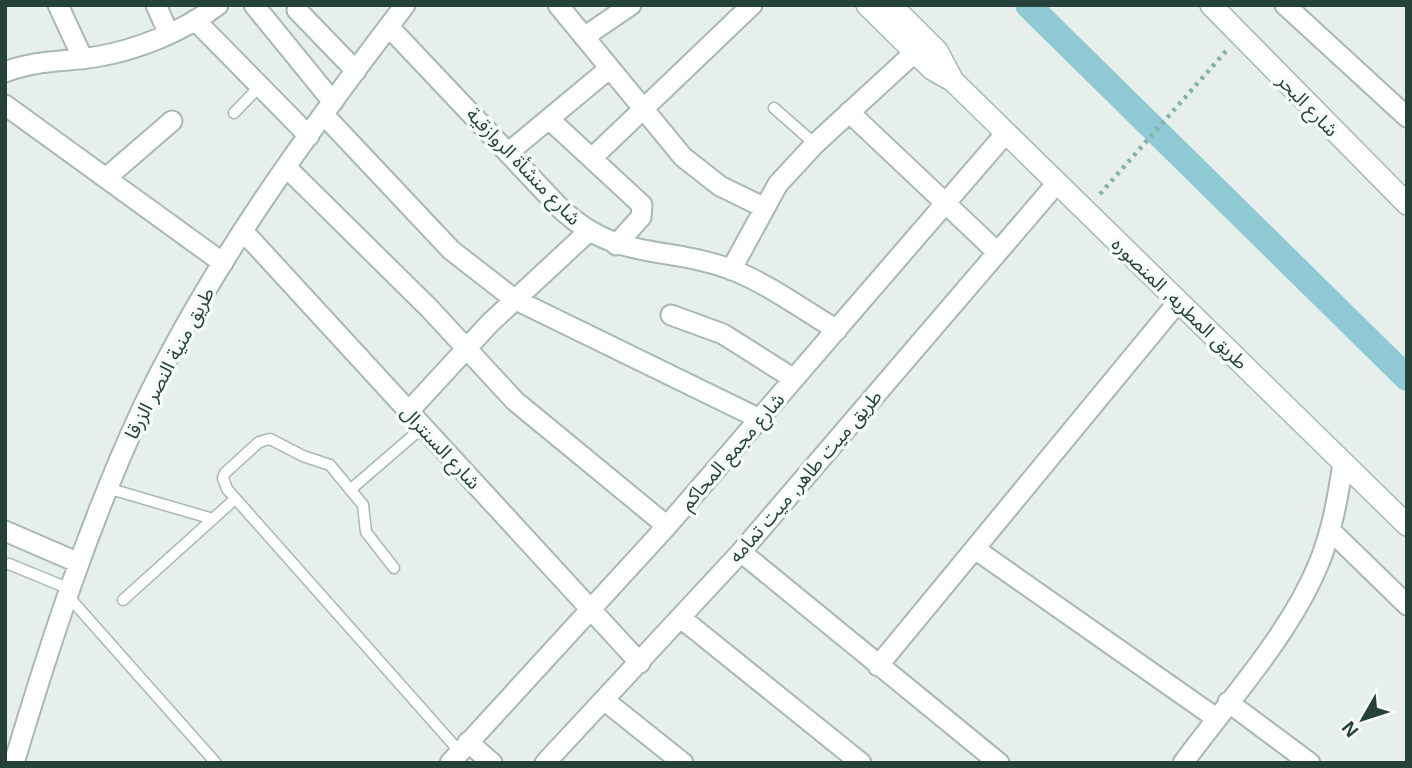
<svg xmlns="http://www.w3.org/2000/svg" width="1412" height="768" font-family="Arial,'Noto Sans Arabic',sans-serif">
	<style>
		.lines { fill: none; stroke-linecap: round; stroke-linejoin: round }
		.canal { stroke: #8ec9d4; stroke-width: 26 }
		.lane-casing { stroke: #a8b8b2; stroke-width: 13 }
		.street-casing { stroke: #a8b8b2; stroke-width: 23 }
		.secondary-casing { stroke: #a4bbb3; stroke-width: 24 }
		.path { stroke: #86b3a5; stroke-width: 4.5; stroke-dasharray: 3.5 5; stroke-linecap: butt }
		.lane { stroke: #fff; stroke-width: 10 }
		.street { stroke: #fff; stroke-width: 19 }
		.secondary { stroke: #fff; stroke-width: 21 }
		.labels { text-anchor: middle; stroke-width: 7; stroke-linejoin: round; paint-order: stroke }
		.street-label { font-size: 19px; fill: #24423a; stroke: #f7fbf9 }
	</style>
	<rect width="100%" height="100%" fill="#e6efeb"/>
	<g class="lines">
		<path class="canal" d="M 1028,5 L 1407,378"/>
		<g class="lane-casing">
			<path id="lane" d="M 774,108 L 815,144
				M 234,113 L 260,86
				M 107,488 L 213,519
				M 350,490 L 423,427
				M 9,564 L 70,589
				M 394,568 L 366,532 L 363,505 L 330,465 L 303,456 L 270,439 L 259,442 L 225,473 L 223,478 L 227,489 L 460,752
				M 68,596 L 216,763
				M 123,600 L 235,499"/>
		</g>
		<g class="street-casing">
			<path id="street" d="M 58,5 L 83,59
				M 156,5 L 169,34
				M 254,5 L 333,102
				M 558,5 L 683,157 L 720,186 L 763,207
				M 1285,5 L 1407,117
				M 297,10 L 356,71
				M 195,20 L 309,136
				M 389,27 L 561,209 C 618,262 665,245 730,269 C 767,283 802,309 837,330
				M 584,37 L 631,5
				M 5,72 C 35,60 64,62 95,57 C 138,50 184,31 218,5
				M 5,105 L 223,263
				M 849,112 L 997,252
				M 324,115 L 451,250 L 514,299 L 760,419
				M 549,119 L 642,205 L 641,217 L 616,245
				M 509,152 L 610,68
				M 592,158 L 752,5
				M 287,168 L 429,308 L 515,401 L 667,526
				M 106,178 L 172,121
				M 243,231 L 640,663
				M 731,270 L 778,184 L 815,144 L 914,53
				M 671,315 L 723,334 L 794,379
				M 409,411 L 490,323 L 588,232
				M 1330,530 L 1407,605
				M 5,531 L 79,563
				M 975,549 L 1216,718
				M 741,552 L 999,763
				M 681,618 L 861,763
				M 878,666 L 1178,302
				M 604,700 L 683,763
				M 1228,702 L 1310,763
				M 468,742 L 492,763
				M 14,763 C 50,643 89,523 142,409 C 211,264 308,132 405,5
				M 450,763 L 667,526 L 1006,133
				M 545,763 L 741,552 L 1057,183
				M 1183,763 C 1230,699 1289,636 1319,563 C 1332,531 1338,497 1343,463"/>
		</g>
		<g class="secondary-casing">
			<path id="secondary" d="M 867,5 L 932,69 L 953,81 L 1407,525
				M 891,5 L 937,51 L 953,81
				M 1211,5 L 1407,204"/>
		</g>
		<path class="path" d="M 1100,194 L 1226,51"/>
		<use href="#lane" class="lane"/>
		<use href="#street" class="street"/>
		<use href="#secondary" class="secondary"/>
	</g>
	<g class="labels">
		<g class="street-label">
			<text transform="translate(1308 105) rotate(46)" y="7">شارع البحر</text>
			<text transform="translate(524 166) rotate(46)" y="7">شارع منشأة الروازقية</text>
			<text transform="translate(1180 303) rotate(44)" y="7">طريق المطريه, المنصوره</text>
			<text transform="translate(169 363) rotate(-62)" y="7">طريق منية النصر الزرقا</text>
			<text transform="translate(441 447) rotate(47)" y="7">شارع السنترال</text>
			<text transform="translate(732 451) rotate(-49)" y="7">شارع مجمع المحاكم</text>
			<text transform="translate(805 476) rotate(-49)" y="7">طريق ميت طاهر, ميت تمامه</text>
		</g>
	</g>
	<rect width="1412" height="768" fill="none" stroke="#24423a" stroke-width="14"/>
	<g transform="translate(1363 719) rotate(231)" stroke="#f7fbf9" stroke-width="5" paint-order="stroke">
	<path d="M0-5L12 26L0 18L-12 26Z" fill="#24423a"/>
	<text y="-10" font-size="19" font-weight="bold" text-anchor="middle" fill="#24423a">N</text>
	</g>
</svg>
